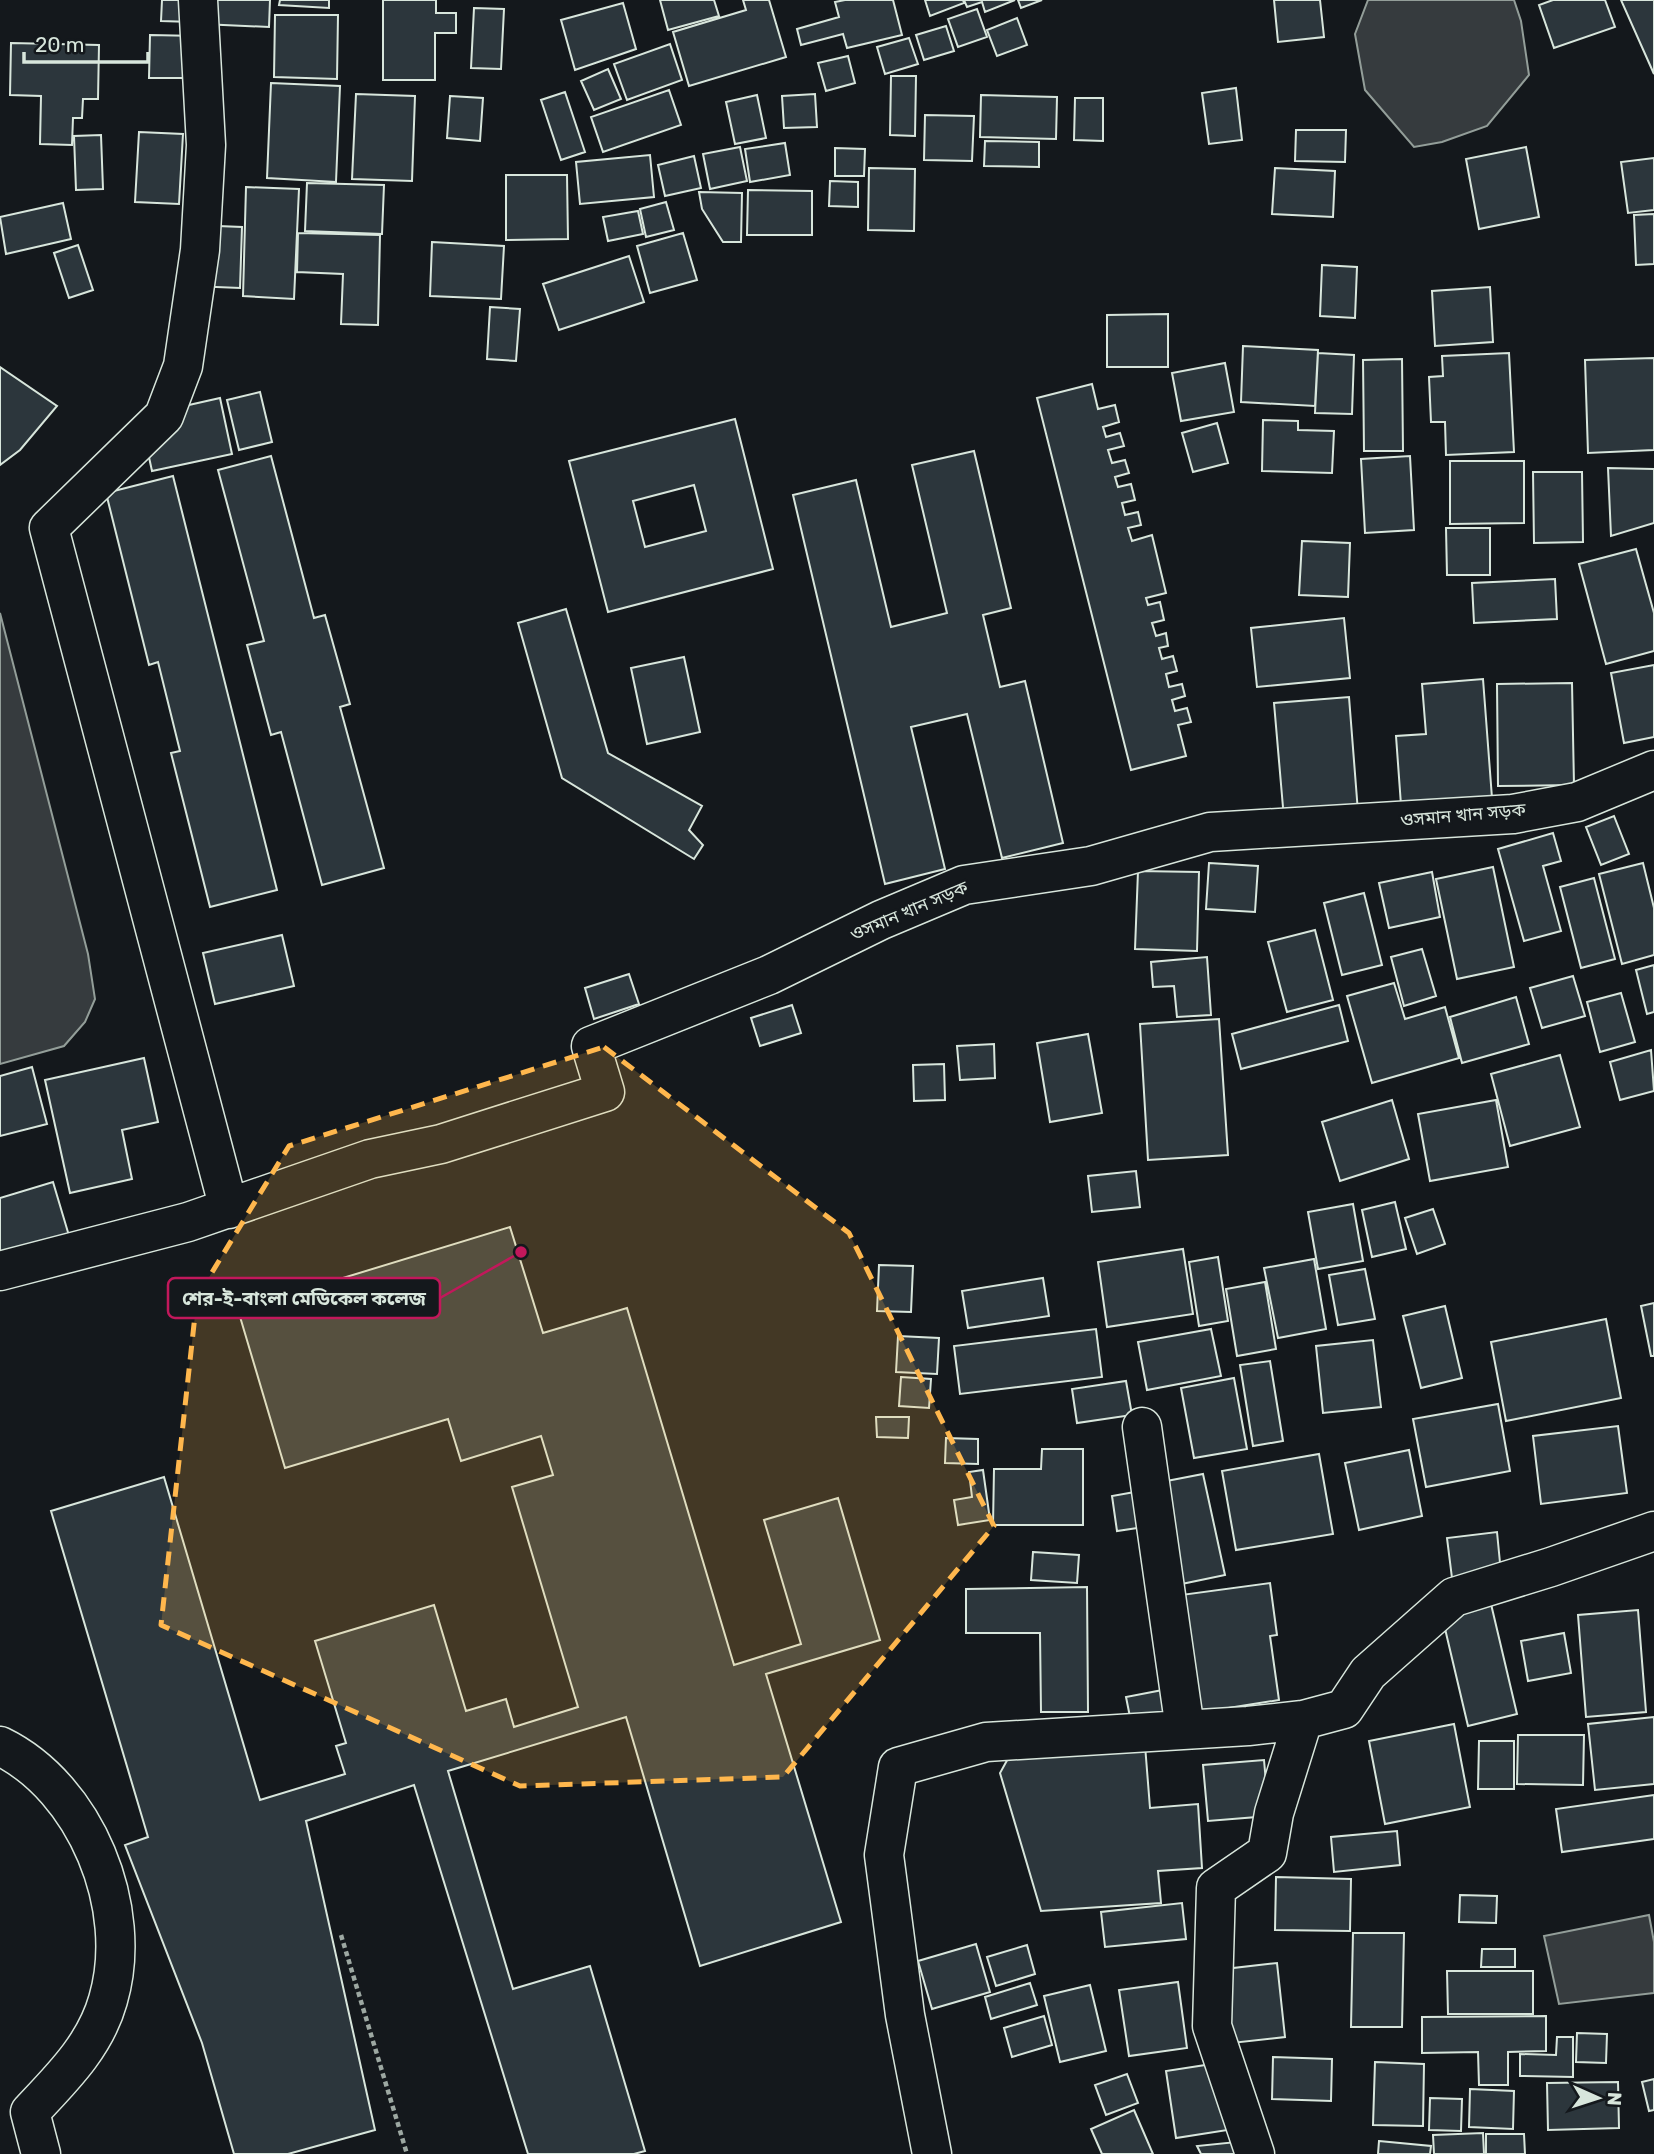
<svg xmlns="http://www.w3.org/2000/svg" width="1654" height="2154" font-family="Rubik,'Noto Sans Bengali',sans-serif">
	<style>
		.water { fill: #363b3e; stroke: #939e99; stroke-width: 2 }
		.building { fill: #2c363c; stroke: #d8e6dc; stroke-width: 2; fill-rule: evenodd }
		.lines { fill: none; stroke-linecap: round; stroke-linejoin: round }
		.minor-casing { stroke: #d8e6dc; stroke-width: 41 }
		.path { stroke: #9da8a2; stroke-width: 4.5; stroke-dasharray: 5 3.5; stroke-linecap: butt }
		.minor { stroke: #14181c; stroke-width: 38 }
		.marked { fill: #ffb74d; fill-opacity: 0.2; stroke: #ffb74d; stroke-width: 5; stroke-dasharray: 14 9; stroke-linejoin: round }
		.labels { text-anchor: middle; stroke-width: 5; stroke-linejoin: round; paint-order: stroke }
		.street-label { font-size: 18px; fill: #d8e6dc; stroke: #14181c }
		.leader { fill: none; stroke: #c2185b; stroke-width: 2.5 }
		.callout-dot { fill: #c2185b; stroke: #14181c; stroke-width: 2.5 }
		.callout { fill: #14181c; stroke: #c2185b; stroke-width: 2.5 }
		.callout-label { font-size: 19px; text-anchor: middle; font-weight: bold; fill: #d8e6dc }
	</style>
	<rect width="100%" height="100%" fill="#14181c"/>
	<path class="water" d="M 1368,0 L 1514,0 L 1521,21 L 1529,75 L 1487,126 L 1442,142 L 1414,147 L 1365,90 L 1355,34 Z
		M 0,613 L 88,954 L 95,999 L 85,1022 L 64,1046 L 0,1064 Z
		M 1649,1915 L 1654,1942 L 1654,1993 L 1559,2004 L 1544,1936 Z"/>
	<path class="building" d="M 162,0 L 193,0 L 192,22 L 161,21 Z
		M 203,0 L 270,0 L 269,27 L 202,24 Z
		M 280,0 L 329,0 L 329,8 L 279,5 Z
		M 383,0 L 436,0 L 436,13 L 456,13 L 456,33 L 435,33 L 435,80 L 383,80 Z
		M 660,0 L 714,0 L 719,16 L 668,30 Z
		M 743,0 L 769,0 L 786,57 L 689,86 L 673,32 L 746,10 Z
		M 845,0 L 893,0 L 902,35 L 847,48 L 843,34 L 801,45 L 797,29 L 839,17 L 835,2 Z
		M 925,0 L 963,0 L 964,3 L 930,16 Z
		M 964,0 L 1015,0 L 985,12 L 982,2 L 967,7 Z
		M 1018,0 L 1042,0 L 1021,8 Z
		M 1274,0 L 1320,0 L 1324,37 L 1278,42 Z
		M 1553,0 L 1605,0 L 1615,27 L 1554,48 L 1539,5 Z
		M 1621,0 L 1654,0 L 1654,74 Z
		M 623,3 L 636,49 L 575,70 L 561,20 Z
		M 474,8 L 504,9 L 501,69 L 471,68 Z
		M 977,9 L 987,37 L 958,47 L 948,19 Z
		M 275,15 L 338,15 L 337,79 L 274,77 Z
		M 1017,18 L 1027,45 L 997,56 L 987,30 Z
		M 946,26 L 954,51 L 924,60 L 916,35 Z
		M 150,35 L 198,36 L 197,78 L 149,78 Z
		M 909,38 L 918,64 L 885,74 L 877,47 Z
		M 11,43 L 99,45 L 98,99 L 83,99 L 82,118 L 73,118 L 72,145 L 40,144 L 41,96 L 10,95 Z
		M 670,44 L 682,80 L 627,100 L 614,64 Z
		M 848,56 L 855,83 L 826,91 L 818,63 Z
		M 608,69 L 621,99 L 594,110 L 581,81 Z
		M 891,76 L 916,76 L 915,136 L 890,135 Z
		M 271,83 L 340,86 L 336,182 L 267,178 Z
		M 1236,88 L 1242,140 L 1209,144 L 1202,93 Z
		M 669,90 L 681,125 L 603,152 L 591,117 Z
		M 565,92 L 585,152 L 561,160 L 541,100 Z
		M 356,94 L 415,96 L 412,181 L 352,179 Z
		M 815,94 L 817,127 L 784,128 L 782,96 Z
		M 757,95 L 766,138 L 735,144 L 726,102 Z
		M 981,95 L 1057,97 L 1056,139 L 980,137 Z
		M 450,96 L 483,98 L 480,141 L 447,138 Z
		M 1075,98 L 1103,98 L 1103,141 L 1074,140 Z
		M 925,115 L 974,116 L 972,161 L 924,160 Z
		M 1296,130 L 1346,130 L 1345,162 L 1295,161 Z
		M 139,132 L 183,134 L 179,204 L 135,202 Z
		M 101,135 L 103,189 L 76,190 L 74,136 Z
		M 985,141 L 1039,142 L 1039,167 L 984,166 Z
		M 785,143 L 790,175 L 750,182 L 745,149 Z
		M 740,147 L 747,181 L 710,189 L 703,154 Z
		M 1526,147 L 1539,217 L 1479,229 L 1466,159 Z
		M 835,148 L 865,149 L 864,176 L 835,176 Z
		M 650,155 L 654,197 L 580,204 L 576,162 Z
		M 694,156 L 701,188 L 665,196 L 658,165 Z
		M 1654,158 L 1654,210 L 1628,213 L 1621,162 Z
		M 869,168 L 915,169 L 914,231 L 868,230 Z
		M 1275,168 L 1335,171 L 1333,217 L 1272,214 Z
		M 506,175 L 567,175 L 568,239 L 506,240 Z
		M 830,181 L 858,182 L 858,207 L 829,206 Z
		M 307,183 L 384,185 L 382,234 L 305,231 Z
		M 246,187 L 299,189 L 294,299 L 243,296 Z
		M 748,190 L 812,191 L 812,235 L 747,235 Z
		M 699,192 L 742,193 L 741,242 L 723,242 L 702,209 Z
		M 666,202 L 674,230 L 646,237 L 640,209 Z
		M 63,203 L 71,239 L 6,254 L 0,217 Z
		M 638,211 L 643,234 L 608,241 L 603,217 Z
		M 1654,214 L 1654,264 L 1636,265 L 1634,215 Z
		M 193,225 L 242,227 L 240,288 L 192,286 Z
		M 298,233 L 380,235 L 378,325 L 341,324 L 343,274 L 297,272 Z
		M 683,233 L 697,280 L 650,293 L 637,246 Z
		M 432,242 L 504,246 L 501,299 L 430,296 Z
		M 78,245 L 93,290 L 69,298 L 54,253 Z
		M 629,256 L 644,302 L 559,330 L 543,284 Z
		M 1322,265 L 1357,267 L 1355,318 L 1320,316 Z
		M 1490,287 L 1493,342 L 1435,346 L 1432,291 Z
		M 490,307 L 520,309 L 516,361 L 487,359 Z
		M 1168,314 L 1168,367 L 1107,367 L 1107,315 Z
		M 1243,346 L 1318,350 L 1315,406 L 1241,402 Z
		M 1318,353 L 1354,355 L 1352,414 L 1315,413 Z
		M 1509,353 L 1514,452 L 1446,455 L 1445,422 L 1431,422 L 1429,377 L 1443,376 L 1442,356 Z
		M 1654,358 L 1654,450 L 1588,453 L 1585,360 Z
		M 1402,359 L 1403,451 L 1364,451 L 1363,360 Z
		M 1225,363 L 1234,412 L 1181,421 L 1172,373 Z
		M 0,367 L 57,406 L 20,450 L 0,465 Z
		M 1092,384 L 1098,409 L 1115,405 L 1119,422 L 1103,427 L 1106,437 L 1120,433 L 1124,446 L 1108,450 L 1112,463 L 1125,460 L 1129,473 L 1115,477 L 1118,487 L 1131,484 L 1135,500 L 1122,503 L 1125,515 L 1138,512 L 1141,525 L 1128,528 L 1132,541 L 1152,535 L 1166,593 L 1146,598 L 1148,605 L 1160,602 L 1164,620 L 1152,623 L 1156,636 L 1166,633 L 1168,646 L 1159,648 L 1162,659 L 1173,656 L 1177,671 L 1166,674 L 1169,687 L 1182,684 L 1185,696 L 1172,700 L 1175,711 L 1187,708 L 1191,722 L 1178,725 L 1186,756 L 1131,770 L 1037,398 Z
		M 260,392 L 272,442 L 239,450 L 227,400 Z
		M 220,398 L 232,454 L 152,471 L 140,416 Z
		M 735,419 L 773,569 L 608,612 L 569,461 ZM 694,485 L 706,531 L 645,547 L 633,501 Z
		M 1263,420 L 1298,421 L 1298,430 L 1334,431 L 1332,473 L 1262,471 Z
		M 1217,423 L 1228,463 L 1193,472 L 1182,433 Z
		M 974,451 L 1011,608 L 983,615 L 1000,687 L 1025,681 L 1063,843 L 1002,858 L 967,714 L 911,727 L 945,869 L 885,884 L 793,495 L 856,480 L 891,627 L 947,613 L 912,465 Z
		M 271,456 L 314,618 L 325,615 L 350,704 L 340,707 L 384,868 L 322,885 L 281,732 L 271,735 L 247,645 L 264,641 L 218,470 Z
		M 1410,456 L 1414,530 L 1365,533 L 1361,459 Z
		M 1450,461 L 1524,461 L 1524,523 L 1450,524 Z
		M 1608,468 L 1654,469 L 1654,523 L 1611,536 Z
		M 1533,472 L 1582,472 L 1583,542 L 1534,543 Z
		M 173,476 L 277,890 L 210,907 L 171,753 L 180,751 L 158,662 L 149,665 L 106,493 Z
		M 1446,528 L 1490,528 L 1490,575 L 1447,575 Z
		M 1302,541 L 1350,543 L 1348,597 L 1299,595 Z
		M 1636,549 L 1654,613 L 1654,651 L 1606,664 L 1579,564 Z
		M 1555,579 L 1557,619 L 1474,623 L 1472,583 Z
		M 566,609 L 608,753 L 702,806 L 689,830 L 703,845 L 694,859 L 562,778 L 518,623 Z
		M 1344,618 L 1350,678 L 1257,687 L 1251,628 Z
		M 684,657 L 700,732 L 647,744 L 631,668 Z
		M 1654,665 L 1654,737 L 1624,743 L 1611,673 Z
		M 1483,679 L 1492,798 L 1401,805 L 1396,736 L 1426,734 L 1422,684 Z
		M 1572,683 L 1574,785 L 1498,786 L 1497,684 Z
		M 1349,697 L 1358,812 L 1284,819 L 1274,703 Z
		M 1614,816 L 1629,854 L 1601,865 L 1586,827 Z
		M 1553,833 L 1561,861 L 1543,866 L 1561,931 L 1524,941 L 1498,849 Z
		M 1209,863 L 1258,866 L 1255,912 L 1206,909 Z
		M 1643,863 L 1654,908 L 1654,955 L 1622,964 L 1599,874 Z
		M 1493,867 L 1514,967 L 1457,979 L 1436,879 Z
		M 1138,871 L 1199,872 L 1197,951 L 1135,949 Z
		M 1432,872 L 1440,917 L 1389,928 L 1379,883 Z
		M 1594,878 L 1615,959 L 1581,968 L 1560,887 Z
		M 1364,893 L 1382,965 L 1342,975 L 1324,903 Z
		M 1315,930 L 1333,1000 L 1287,1012 L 1268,942 Z
		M 282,935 L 294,986 L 215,1004 L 203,953 Z
		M 1422,949 L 1436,996 L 1404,1006 L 1391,957 Z
		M 1207,957 L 1211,1015 L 1177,1017 L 1174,986 L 1153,987 L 1151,962 Z
		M 1654,965 L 1654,1012 L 1647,1014 L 1636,970 Z
		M 629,974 L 639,1004 L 594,1019 L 585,988 Z
		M 1573,976 L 1585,1016 L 1542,1028 L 1530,988 Z
		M 1394,983 L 1405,1019 L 1445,1007 L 1459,1058 L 1372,1083 L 1347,996 Z
		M 1621,993 L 1635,1042 L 1600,1052 L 1587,1002 Z
		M 1516,997 L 1529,1044 L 1462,1063 L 1450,1017 Z
		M 792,1005 L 801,1033 L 760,1046 L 751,1018 Z
		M 1339,1005 L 1348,1041 L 1241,1069 L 1232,1034 Z
		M 1219,1019 L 1228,1155 L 1148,1160 L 1140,1024 Z
		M 1088,1034 L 1102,1113 L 1050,1122 L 1037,1043 Z
		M 994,1044 L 995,1078 L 960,1080 L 957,1046 Z
		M 1651,1050 L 1654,1091 L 1620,1100 L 1610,1062 Z
		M 1560,1055 L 1580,1127 L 1510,1146 L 1491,1074 Z
		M 144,1058 L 158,1122 L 122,1130 L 132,1179 L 70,1193 L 45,1080 Z
		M 944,1064 L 945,1100 L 914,1101 L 913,1065 Z
		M 32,1067 L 47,1124 L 0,1136 L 0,1076 Z
		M 1392,1100 L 1409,1159 L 1340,1181 L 1322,1122 Z
		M 1496,1100 L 1508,1167 L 1430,1181 L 1418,1114 Z
		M 1136,1171 L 1140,1207 L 1092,1212 L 1088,1176 Z
		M 53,1182 L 70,1239 L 0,1261 L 0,1198 Z
		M 1395,1202 L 1406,1249 L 1372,1257 L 1362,1210 Z
		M 1353,1204 L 1363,1261 L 1318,1269 L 1308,1212 Z
		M 1433,1209 L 1445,1244 L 1417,1254 L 1405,1218 Z
		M 510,1227 L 543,1333 L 627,1308 L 734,1665 L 801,1644 L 764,1520 L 838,1498 L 880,1640 L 766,1674 L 841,1922 L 700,1966 L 626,1717 L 448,1771 L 513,1989 L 590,1966 L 645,2151 L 634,2154 L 528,2154 L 414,1785 L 306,1821 L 375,2130 L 288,2154 L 234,2154 L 202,2043 L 125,1845 L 148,1837 L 51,1511 L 164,1477 L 260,1800 L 345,1774 L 336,1746 L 346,1743 L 315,1641 L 434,1605 L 466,1711 L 506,1699 L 514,1727 L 578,1707 L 512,1487 L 553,1475 L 541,1436 L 461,1461 L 448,1419 L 285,1468 L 238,1310 Z
		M 1183,1249 L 1193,1314 L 1107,1327 L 1098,1262 Z
		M 1218,1257 L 1228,1321 L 1199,1326 L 1189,1262 Z
		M 1314,1259 L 1326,1329 L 1278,1338 L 1264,1268 Z
		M 879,1265 L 913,1266 L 911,1312 L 877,1311 Z
		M 1365,1269 L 1375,1319 L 1338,1325 L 1329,1275 Z
		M 1043,1278 L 1049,1316 L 968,1328 L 962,1291 Z
		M 1265,1282 L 1276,1349 L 1237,1356 L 1226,1289 Z
		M 1654,1303 L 1654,1356 L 1651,1356 L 1641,1306 Z
		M 1445,1306 L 1462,1378 L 1421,1388 L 1403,1316 Z
		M 1606,1319 L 1621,1398 L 1506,1421 L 1491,1342 Z
		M 1096,1329 L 1102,1377 L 960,1394 L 954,1346 Z
		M 1211,1329 L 1221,1376 L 1147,1390 L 1138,1342 Z
		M 898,1336 L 939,1338 L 937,1374 L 896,1372 Z
		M 1373,1340 L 1381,1407 L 1323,1413 L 1316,1346 Z
		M 1270,1361 L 1283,1441 L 1253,1446 L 1240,1365 Z
		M 901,1377 L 931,1379 L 929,1408 L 899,1406 Z
		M 1234,1378 L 1247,1449 L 1194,1458 L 1181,1388 Z
		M 1126,1381 L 1132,1415 L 1077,1423 L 1072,1389 Z
		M 1498,1404 L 1510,1471 L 1426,1487 L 1413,1419 Z
		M 876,1417 L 909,1417 L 908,1438 L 877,1437 Z
		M 1618,1426 L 1627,1493 L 1541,1504 L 1533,1436 Z
		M 946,1438 L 978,1439 L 978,1464 L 945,1463 Z
		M 1042,1449 L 1083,1449 L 1083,1525 L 993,1525 L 994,1469 L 1041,1469 Z
		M 1409,1450 L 1422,1516 L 1359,1530 L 1345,1463 Z
		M 1319,1454 L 1333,1534 L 1236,1550 L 1222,1471 Z
		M 983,1470 L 990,1520 L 958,1525 L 954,1500 L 972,1497 L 969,1472 Z
		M 1203,1474 L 1225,1575 L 1172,1586 L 1151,1484 Z
		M 1146,1490 L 1151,1526 L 1117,1531 L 1112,1496 Z
		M 1497,1532 L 1501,1573 L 1452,1578 L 1447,1538 Z
		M 1033,1552 L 1079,1555 L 1077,1583 L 1031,1580 Z
		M 1270,1583 L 1277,1635 L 1270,1636 L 1279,1700 L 1197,1713 L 1181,1595 Z
		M 1087,1587 L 1088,1712 L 1041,1712 L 1040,1633 L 966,1633 L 966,1589 Z
		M 1491,1604 L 1517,1714 L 1468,1726 L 1442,1616 Z
		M 1638,1610 L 1646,1712 L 1586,1717 L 1578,1615 Z
		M 1564,1633 L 1571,1673 L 1528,1681 L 1521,1641 Z
		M 1173,1688 L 1179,1718 L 1132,1727 L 1126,1697 Z
		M 1654,1717 L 1654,1784 L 1595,1790 L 1588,1724 Z
		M 1454,1724 L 1470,1807 L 1385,1824 L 1369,1741 Z
		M 1518,1735 L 1584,1735 L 1583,1785 L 1517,1784 Z
		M 1479,1741 L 1514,1741 L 1514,1789 L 1478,1789 Z
		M 1145,1745 L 1150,1808 L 1198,1804 L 1202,1868 L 1158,1871 L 1161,1903 L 1041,1911 L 1000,1773 L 1010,1755 Z
		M 1264,1760 L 1269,1816 L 1208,1821 L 1203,1765 Z
		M 1654,1795 L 1654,1839 L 1562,1852 L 1556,1809 Z
		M 1397,1831 L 1400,1865 L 1334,1872 L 1331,1837 Z
		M 1276,1877 L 1351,1879 L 1350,1931 L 1275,1930 Z
		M 1460,1895 L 1497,1896 L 1496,1923 L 1459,1922 Z
		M 1182,1903 L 1186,1939 L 1105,1947 L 1101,1912 Z
		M 1353,1933 L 1404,1933 L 1402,2027 L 1351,2027 Z
		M 976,1944 L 990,1992 L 932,2009 L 918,1961 Z
		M 1027,1945 L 1035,1974 L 996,1986 L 987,1957 Z
		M 1482,1949 L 1515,1949 L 1515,1967 L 1481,1967 Z
		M 1277,1963 L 1285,2037 L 1232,2043 L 1225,1969 Z
		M 1447,1971 L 1533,1971 L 1533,2014 L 1448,2014 Z
		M 1178,1982 L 1187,2048 L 1129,2056 L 1119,1990 Z
		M 1030,1983 L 1037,2005 L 991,2019 L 985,1997 Z
		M 1090,1985 L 1106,2051 L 1060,2062 L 1044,1996 Z
		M 1044,2016 L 1052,2045 L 1012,2057 L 1004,2028 Z
		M 1546,2016 L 1546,2051 L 1508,2052 L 1508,2085 L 1479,2085 L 1478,2052 L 1422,2053 L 1422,2017 Z
		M 1577,2033 L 1607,2034 L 1606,2063 L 1576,2062 Z
		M 1557,2037 L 1573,2037 L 1573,2077 L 1520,2076 L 1520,2054 L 1556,2055 Z
		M 1273,2057 L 1332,2059 L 1331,2101 L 1272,2099 Z
		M 1225,2062 L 1234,2129 L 1176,2138 L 1166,2071 Z
		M 1375,2062 L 1424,2064 L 1423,2126 L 1373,2125 Z
		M 1127,2074 L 1138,2103 L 1106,2115 L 1095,2085 Z
		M 1654,2079 L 1654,2110 L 1649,2111 L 1642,2082 Z
		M 1618,2082 L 1619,2128 L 1548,2130 L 1547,2083 Z
		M 1470,2089 L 1514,2091 L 1513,2129 L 1469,2127 Z
		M 1430,2098 L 1462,2099 L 1461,2131 L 1429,2130 Z
		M 1134,2110 L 1153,2154 L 1102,2154 L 1091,2129 Z
		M 1483,2133 L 1484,2154 L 1434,2154 L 1433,2135 Z
		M 1486,2134 L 1524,2134 L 1525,2154 L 1486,2154 Z
		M 1246,2141 L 1248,2154 L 1201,2154 L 1197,2146 Z
		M 1379,2141 L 1431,2146 L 1430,2154 L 1378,2154 Z"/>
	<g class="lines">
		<g class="minor-casing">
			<path id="minor" d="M 198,0 L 206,145 L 200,250 L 183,366 L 164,416 L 49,528 L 229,1209
				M 0,1271 L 188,1222 L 370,1159 L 441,1144 L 605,1092 L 591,1046 L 769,975 L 881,920 L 964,885 L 1091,866 L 1210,832 L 1513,814 L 1577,802 L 1654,770
				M 1142,1427 L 1185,1729
				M 0,1746 C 86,1788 135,1908 108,2000 C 95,2046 62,2078 30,2112
				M 30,2112 L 41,2154
				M 932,2154 L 905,2015 L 884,1855 L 898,1767 L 986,1742 L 1248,1726 L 1303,1720 L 1344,1709 L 1368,1673 L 1454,1597 L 1551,1567 L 1654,1531
				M 1255,2154 L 1212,2026 L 1216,1888 L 1267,1853 L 1274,1813 L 1303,1720"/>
		</g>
		<path class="path" d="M 341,1935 L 407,2154"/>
		<use href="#minor" class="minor"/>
	</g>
	<path class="marked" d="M 604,1047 L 849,1233 L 994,1526 L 783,1777 L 520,1786 L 161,1625 L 197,1297 L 289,1146 Z"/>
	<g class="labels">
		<g class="street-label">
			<text transform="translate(1463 815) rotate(-5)" y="6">ওসমান খান সড়ক</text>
			<text transform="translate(909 911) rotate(-23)" y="6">ওসমান খান সড়ক</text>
		</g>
	</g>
	<path class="leader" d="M521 1252L440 1298"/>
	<circle class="callout-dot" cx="521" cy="1252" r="7"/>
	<rect class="callout" x="168" y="1278" width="272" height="40" rx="7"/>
	<g class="callout-label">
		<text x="304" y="1305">শের-ই-বাংলা মেডিকেল কলেজ</text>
	</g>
	<g transform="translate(1598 2098) rotate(93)" stroke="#14181c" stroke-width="5" paint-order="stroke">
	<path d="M0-5L12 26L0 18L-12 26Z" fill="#d8e6dc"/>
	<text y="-10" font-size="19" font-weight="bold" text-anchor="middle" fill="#d8e6dc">N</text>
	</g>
	<path d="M24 52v10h124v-10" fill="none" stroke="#d8e6dc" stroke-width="3.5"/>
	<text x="35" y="52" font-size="21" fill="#d8e6dc" stroke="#14181c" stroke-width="5" paint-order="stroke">20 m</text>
</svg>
